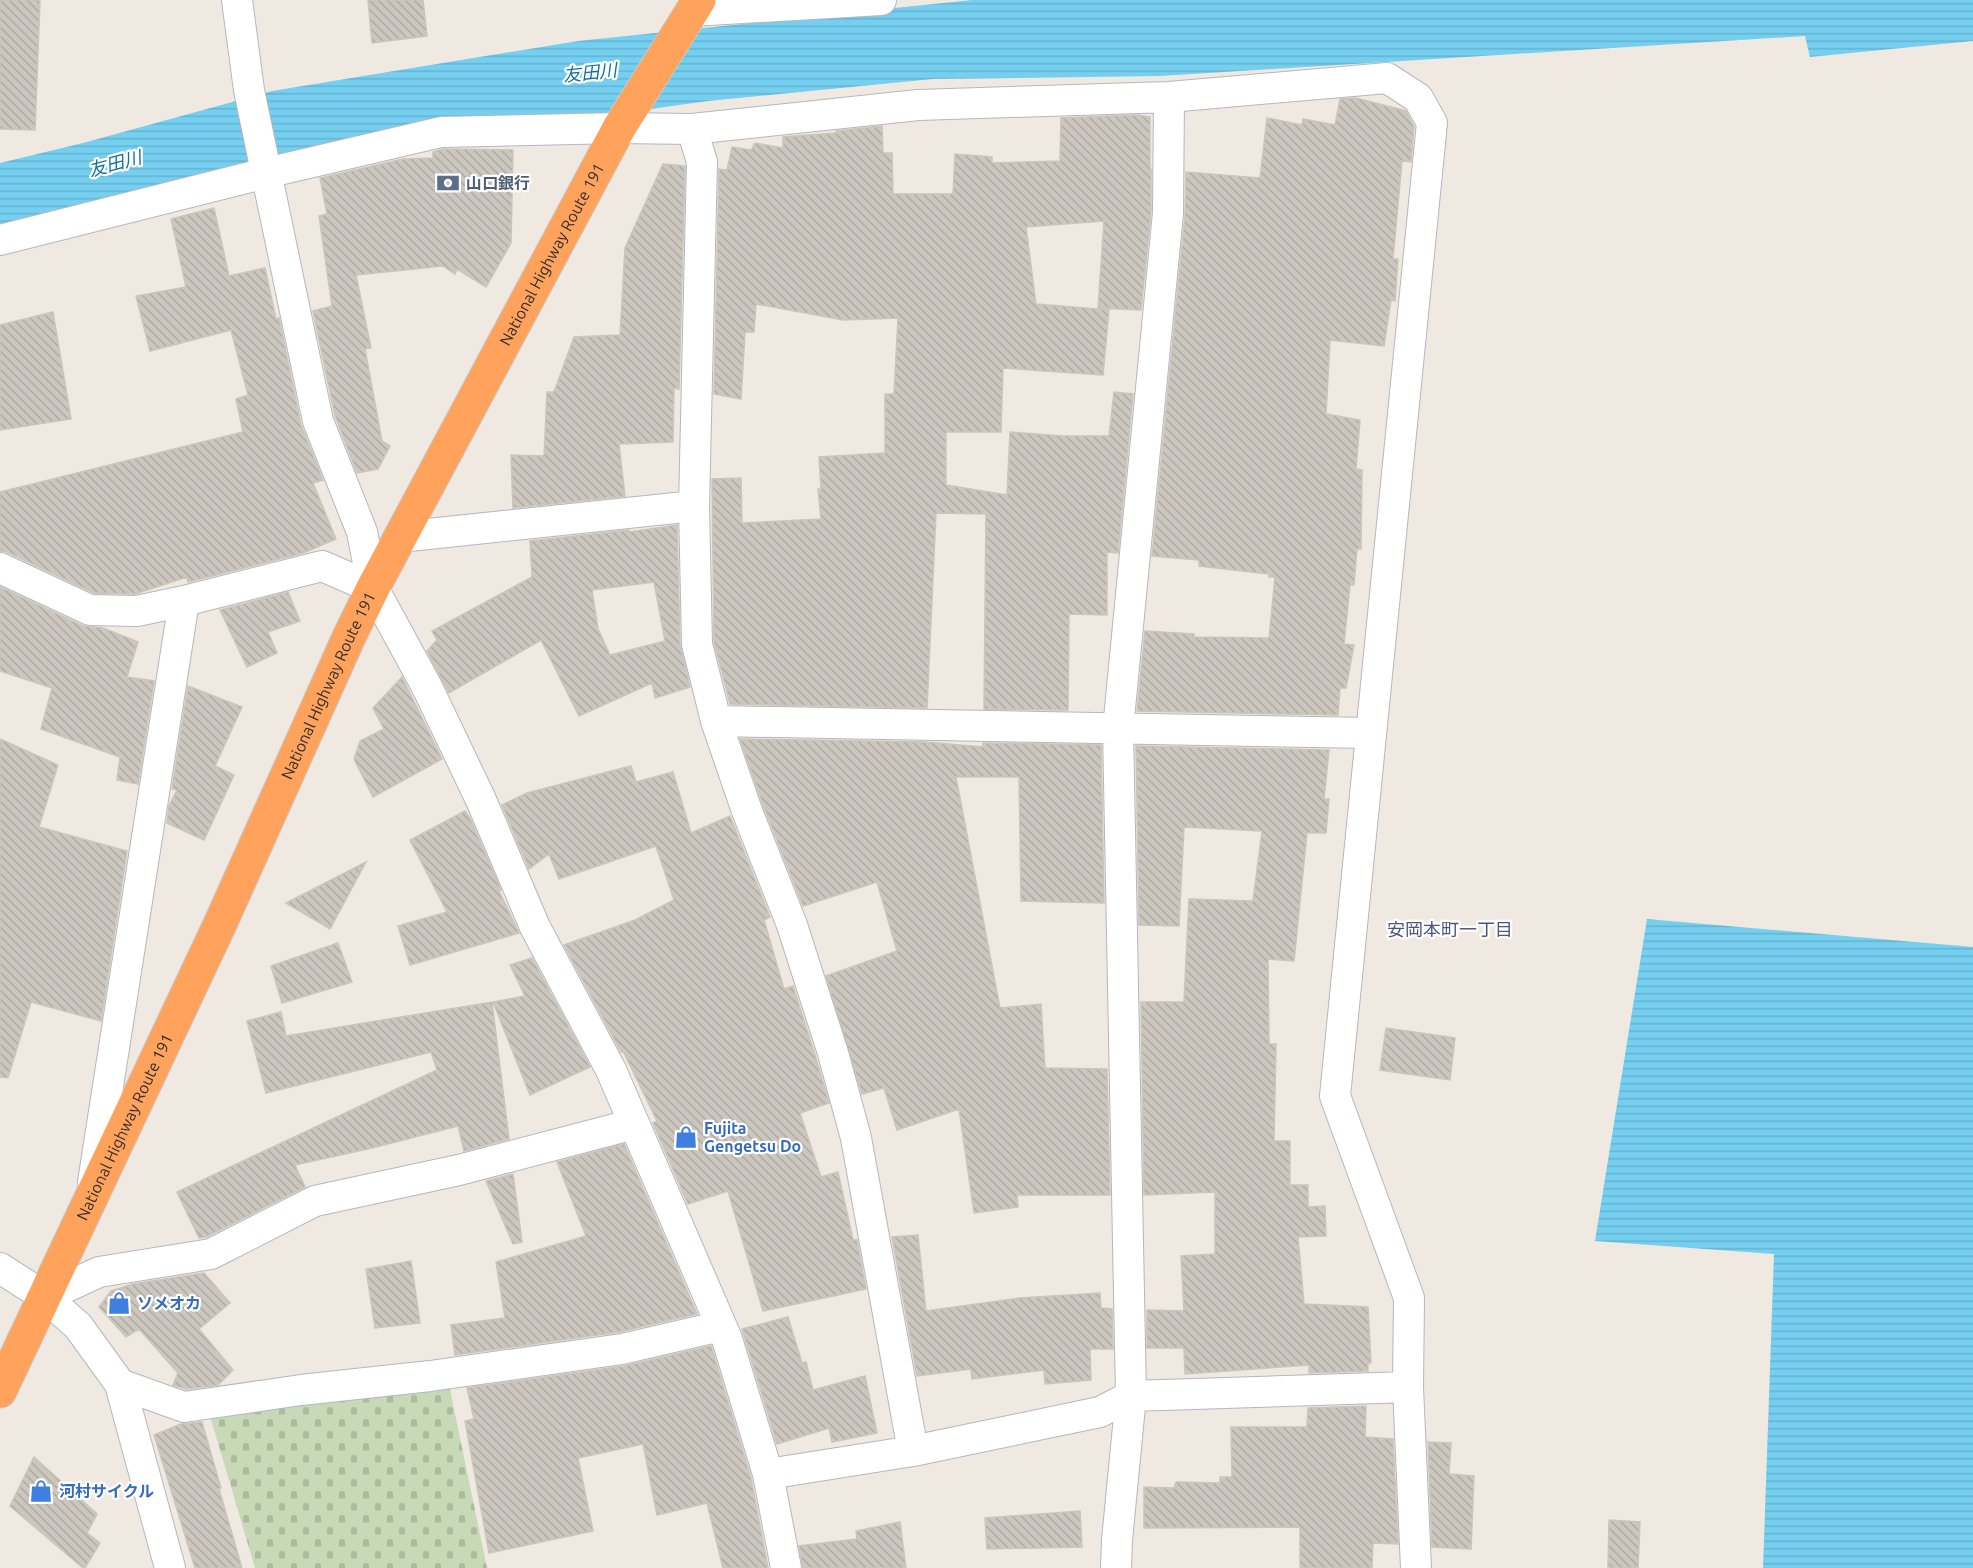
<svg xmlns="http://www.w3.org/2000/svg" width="1973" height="1568" font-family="Ubuntu,'Noto Sans JP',sans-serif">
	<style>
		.cemetery { fill: url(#cemetery-stones) }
		.water { fill: url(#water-rules) }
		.building { fill: url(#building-back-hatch); stroke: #cbc5ba; stroke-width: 1.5; fill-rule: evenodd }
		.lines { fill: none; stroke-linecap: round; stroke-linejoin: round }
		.street-casing { stroke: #b4b7c1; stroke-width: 32 }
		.highway-casing { stroke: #c9c9c9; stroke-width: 35 }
		.street { stroke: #fff; stroke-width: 30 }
		.highway { stroke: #ffa35c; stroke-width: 33 }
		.labels { text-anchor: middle; stroke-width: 4.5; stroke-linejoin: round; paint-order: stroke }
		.service-label { font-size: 16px; font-weight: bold; fill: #4e5e75; stroke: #fff; text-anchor: start }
		.street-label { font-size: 16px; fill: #2e2e2e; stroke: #fff }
		.shop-label { font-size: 16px; font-weight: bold; fill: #366cbe; stroke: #fff; text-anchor: start }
		.water-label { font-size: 18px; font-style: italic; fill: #0d6fa3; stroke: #fff }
		.neighbourhood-label { font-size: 18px; fill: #4d5680; stroke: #fff }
	</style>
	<defs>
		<pattern id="cemetery-stones" width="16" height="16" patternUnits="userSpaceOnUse" patternTransform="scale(1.5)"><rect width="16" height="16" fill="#c8d9b8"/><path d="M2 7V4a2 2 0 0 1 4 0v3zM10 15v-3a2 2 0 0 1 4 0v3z" fill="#acbb9e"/></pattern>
		<pattern id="water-rules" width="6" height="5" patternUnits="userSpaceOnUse" patternTransform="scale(1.5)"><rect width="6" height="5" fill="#75cff0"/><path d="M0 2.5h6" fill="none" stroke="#66b2ce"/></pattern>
		<pattern id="building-back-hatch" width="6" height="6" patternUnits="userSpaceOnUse" patternTransform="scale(1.5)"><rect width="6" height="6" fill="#cbc7bf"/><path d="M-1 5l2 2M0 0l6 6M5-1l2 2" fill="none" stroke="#afaba4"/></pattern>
	</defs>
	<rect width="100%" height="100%" fill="#efe9e1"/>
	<path class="cemetery" d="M 448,1380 L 487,1568 L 255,1568 L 210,1416 Z"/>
	<path class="water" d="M 972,0 L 1973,0 L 1973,41 L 1810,57 L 1805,36 L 1160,76 L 933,79 L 708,101 L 277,161 L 52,214 L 0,224 L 0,163 L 83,143 L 272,91 L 578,41 Z
		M 1647,919 L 1973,947 L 1973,1568 L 1763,1568 L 1774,1254 L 1595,1241 Z"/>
	<path class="building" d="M 0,0 L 40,0 L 35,130 L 0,129 Z
		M 368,0 L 423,0 L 427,36 L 372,43 Z
		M 1356,98 L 1406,111 L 1414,127 L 1411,162 L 1402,161 L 1393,259 L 1398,259 L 1395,301 L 1391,300 L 1384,346 L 1330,340 L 1326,414 L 1360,420 L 1356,469 L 1362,470 L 1361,549 L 1357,549 L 1354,585 L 1350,585 L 1344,644 L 1354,645 L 1346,688 L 1340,688 L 1338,715 L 1137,711 L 1145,631 L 1194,634 L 1194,637 L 1269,638 L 1275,577 L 1269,577 L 1269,574 L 1199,566 L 1199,560 L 1152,556 L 1185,215 L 1186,172 L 1260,178 L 1267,118 L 1302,125 L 1303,119 L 1335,125 L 1340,99 Z
		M 1137,115 L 1150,117 L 1150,169 L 1151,169 L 1151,212 L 1141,310 L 1098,308 L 1104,221 L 1026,227 L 1036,304 L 1109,310 L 1103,375 L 1003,368 L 1001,432 L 946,432 L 946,485 L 1007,495 L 1010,432 L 1063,436 L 1109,436 L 1114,392 L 1133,394 L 1118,553 L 1107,552 L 1107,615 L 1069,614 L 1068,710 L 984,709 L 986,514 L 936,513 L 927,708 L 730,704 L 714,642 L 712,479 L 741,478 L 742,523 L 821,519 L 818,489 L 821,489 L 819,457 L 885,453 L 885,394 L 894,394 L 898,318 L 843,320 L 756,304 L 754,332 L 745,332 L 741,399 L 714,394 L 719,169 L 727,170 L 732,147 L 751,150 L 755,143 L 783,148 L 783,137 L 836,133 L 836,131 L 882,126 L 883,153 L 892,153 L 893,194 L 953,194 L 955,154 L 992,157 L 992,163 L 1060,161 L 1061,118 Z
		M 443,149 L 513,150 L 511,243 L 486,287 L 457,269 L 455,274 L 443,266 L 356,275 L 371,348 L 365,349 L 382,441 L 390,446 L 378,469 L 357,473 L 335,416 L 313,311 L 332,306 L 319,216 L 327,214 L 320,178 L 403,159 L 433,158 L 433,152 Z
		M 663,164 L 685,166 L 679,389 L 674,388 L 673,442 L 619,444 L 625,496 L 513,508 L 511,455 L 544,456 L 547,392 L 554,392 L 574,337 L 620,335 L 625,248 Z
		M 214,208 L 229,276 L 265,268 L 276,319 L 279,318 L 301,425 L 323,480 L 313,483 L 336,539 L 303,553 L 188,582 L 187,577 L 135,594 L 94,593 L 7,552 L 0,551 L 0,492 L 243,432 L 236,399 L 248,395 L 231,330 L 150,351 L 136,296 L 186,287 L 171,219 Z
		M 53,312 L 71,419 L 0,430 L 0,325 Z
		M 677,525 L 680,645 L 690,687 L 655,698 L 652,683 L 579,716 L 541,640 L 449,693 L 427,651 L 437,640 L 432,631 L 532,577 L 530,541 L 629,530 L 629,532 ZM 654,582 L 665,641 L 610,655 L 598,629 L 592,590 Z
		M 0,587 L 83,626 L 103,628 L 138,642 L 127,677 L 154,681 L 138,784 L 117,780 L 120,757 L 41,729 L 52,688 L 0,671 Z
		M 288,592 L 300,621 L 268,632 L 277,653 L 247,667 L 220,610 Z
		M 402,677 L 442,759 L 373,797 L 354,759 L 360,741 L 384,729 L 373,708 Z
		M 188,686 L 242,707 L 215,766 L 234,775 L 204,840 L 167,823 L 169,806 L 177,790 L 172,789 Z
		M 0,739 L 58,765 L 39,827 L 127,851 L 101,1021 L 31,1002 L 8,1078 L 0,1077 Z
		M 740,739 L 925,742 L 983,747 L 983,743 L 1101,745 L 1104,903 L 1021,901 L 1019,777 L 956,777 L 1000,1008 L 1041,1004 L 1045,1068 L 1107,1069 L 1110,1195 L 1017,1195 L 1018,1207 L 974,1213 L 959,1109 L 897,1130 L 884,1088 L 862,1094 L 826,976 L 897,951 L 877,882 L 803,906 L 763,805 Z
		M 1136,746 L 1329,750 L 1324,799 L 1329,799 L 1326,833 L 1307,833 L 1294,961 L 1268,959 L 1269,1044 L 1276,1044 L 1274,1141 L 1290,1141 L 1290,1185 L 1308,1185 L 1308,1207 L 1325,1206 L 1326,1236 L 1298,1237 L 1304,1304 L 1368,1307 L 1371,1363 L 1368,1363 L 1368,1371 L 1309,1373 L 1309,1365 L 1185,1374 L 1184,1348 L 1147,1348 L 1147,1310 L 1184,1311 L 1181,1256 L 1215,1254 L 1215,1192 L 1144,1195 L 1141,1002 L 1184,1002 L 1189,899 L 1253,901 L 1262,831 L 1184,827 L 1179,926 L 1139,925 Z
		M 631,766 L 636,782 L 673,772 L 691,833 L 730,816 L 770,917 L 764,920 L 784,989 L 793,986 L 816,1058 L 829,1103 L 800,1113 L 821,1177 L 838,1172 L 853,1240 L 857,1240 L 866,1289 L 763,1311 L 728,1191 L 688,1204 L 653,1123 L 657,1121 L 623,1051 L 621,1052 L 564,945 L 635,920 L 674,900 L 656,846 L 559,879 L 549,854 L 529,869 L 502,805 L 527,793 Z
		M 465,811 L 470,818 L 501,890 L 499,891 L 519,933 L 410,965 L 398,926 L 447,912 L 410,840 Z
		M 366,862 L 330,929 L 286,903 Z
		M 338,943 L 352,982 L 282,1003 L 271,966 Z
		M 532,958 L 590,1067 L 530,1095 L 493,1002 L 525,996 L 510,965 Z
		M 492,1002 L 509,1139 L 464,1151 L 458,1126 L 372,1148 L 295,1165 L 305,1187 L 206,1237 L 199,1238 L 177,1192 L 437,1070 L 431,1052 L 266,1093 L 247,1021 L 281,1012 L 286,1036 Z
		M 1386,1028 L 1455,1038 L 1450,1080 L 1380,1070 Z
		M 624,1144 L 697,1314 L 619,1332 L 455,1355 L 451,1325 L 505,1318 L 496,1262 L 586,1236 L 557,1162 Z
		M 513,1174 L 522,1242 L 513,1244 L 486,1181 Z
		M 918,1235 L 926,1311 L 1020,1298 L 1100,1293 L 1101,1308 L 1112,1309 L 1113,1349 L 1090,1349 L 1091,1380 L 1045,1384 L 1044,1370 L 972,1379 L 971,1369 L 917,1376 L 892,1237 Z
		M 411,1261 L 420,1323 L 375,1328 L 366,1269 Z
		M 204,1273 L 230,1303 L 199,1329 L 233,1370 L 218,1385 L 186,1389 L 173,1385 L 178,1373 L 139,1329 L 126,1337 L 99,1307 L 111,1291 L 133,1284 Z
		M 788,1317 L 802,1363 L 806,1362 L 813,1390 L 865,1376 L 877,1433 L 832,1442 L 829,1428 L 777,1444 L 742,1329 Z
		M 711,1346 L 751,1478 L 768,1568 L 723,1568 L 707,1503 L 657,1515 L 643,1444 L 578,1458 L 593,1531 L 489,1553 L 465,1421 L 474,1419 L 467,1388 L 624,1366 Z
		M 1366,1406 L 1365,1437 L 1393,1439 L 1398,1544 L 1373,1543 L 1372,1568 L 1300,1568 L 1300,1527 L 1144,1528 L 1144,1487 L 1174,1488 L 1176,1482 L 1220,1483 L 1220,1477 L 1232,1477 L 1231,1427 L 1307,1427 L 1308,1408 Z
		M 202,1422 L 221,1488 L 219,1489 L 242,1568 L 195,1568 L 154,1435 L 181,1424 Z
		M 1428,1442 L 1451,1443 L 1449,1474 L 1474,1476 L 1471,1549 L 1432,1547 Z
		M 34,1457 L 97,1514 L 87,1533 L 100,1543 L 85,1568 L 83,1568 L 10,1506 Z
		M 1080,1511 L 1082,1547 L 987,1549 L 985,1518 Z
		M 1609,1520 L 1640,1522 L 1638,1568 L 1608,1568 Z
		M 900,1522 L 906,1568 L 803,1568 L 799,1546 L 857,1539 L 856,1531 Z"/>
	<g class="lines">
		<g class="street-casing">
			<path id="street" d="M 237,0 L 249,90 L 318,421 L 362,532 L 373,588 L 427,687 L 481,800 L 535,927 L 611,1070 L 727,1339 L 768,1474 L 786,1568
				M 692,11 L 881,0
				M 692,129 L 702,162 L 694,506 L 697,644 L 716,721 L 747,811 L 792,925 L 833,1053 L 856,1138 L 913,1451
				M 0,240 L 266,173 L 441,132 L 619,128 L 692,129 L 918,105 L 1169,97 L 1387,78 L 1418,98 L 1432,123 L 1335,1096 L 1409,1298 L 1408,1387 L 1416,1568
				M 400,537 L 694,506
				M 0,568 L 90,610 L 137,611 L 184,601 L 322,566 L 373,588
				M 716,721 L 1370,733
				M 93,1182 L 184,601
				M 0,1268 L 45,1297 L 78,1326 L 120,1384 L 170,1568
				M 45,1297 L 99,1272 L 211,1254 L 315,1201 L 459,1170 L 634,1124
				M 120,1384 L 184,1407 L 301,1390 L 430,1376 L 622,1349 L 721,1326
				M 768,1474 L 913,1451 L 1100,1412 L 1131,1396 L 1408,1387
				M 1116,1568 L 1117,1540 L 1131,1396 L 1118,729 L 1168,213 L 1169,97"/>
		</g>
		<g class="highway-casing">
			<g id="highway">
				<path id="s1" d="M 0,1391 L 221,922 L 349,637 L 373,588 L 619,128 L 699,0"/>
			</g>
		</g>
		<use href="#street" class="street"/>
		<use href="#highway" class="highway"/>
	</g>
	<defs>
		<g id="bank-bare" transform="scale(1.8)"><path d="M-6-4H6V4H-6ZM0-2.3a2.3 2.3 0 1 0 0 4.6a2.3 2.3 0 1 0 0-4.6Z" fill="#5c6f8a" stroke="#fff" stroke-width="2.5" paint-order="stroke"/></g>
		<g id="shop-bare" transform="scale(1.8)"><path d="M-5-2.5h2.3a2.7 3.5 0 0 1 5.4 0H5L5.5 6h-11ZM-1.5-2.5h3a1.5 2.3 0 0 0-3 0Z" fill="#3f7fe0" stroke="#fff" stroke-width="2.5" paint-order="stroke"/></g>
	</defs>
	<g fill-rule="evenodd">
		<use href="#bank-bare" x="448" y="183"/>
		<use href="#shop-bare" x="686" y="1137"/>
		<use href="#shop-bare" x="119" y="1303"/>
		<use href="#shop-bare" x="41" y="1491"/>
	</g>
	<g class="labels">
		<g class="service-label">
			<text x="466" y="189">山口銀行</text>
		</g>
		<g class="street-label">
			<text dy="6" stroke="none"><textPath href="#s1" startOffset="1264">National Highway Route 191</textPath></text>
			<text dy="6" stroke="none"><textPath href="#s1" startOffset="778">National Highway Route 191</textPath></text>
			<text dy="6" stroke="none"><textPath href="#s1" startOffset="292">National Highway Route 191</textPath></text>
		</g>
		<g class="shop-label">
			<text x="704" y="1134">Fujita<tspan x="704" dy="18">Gengetsu Do</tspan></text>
			<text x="137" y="1309">ソメオカ</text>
			<text x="59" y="1497">河村サイクル</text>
		</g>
		<g class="water-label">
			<text transform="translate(590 73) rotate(-6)" y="6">友田川</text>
			<text transform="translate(115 164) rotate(-15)" y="6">友田川</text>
		</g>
		<g class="neighbourhood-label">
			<text x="1450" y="936">安岡本町一丁目</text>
		</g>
	</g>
</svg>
